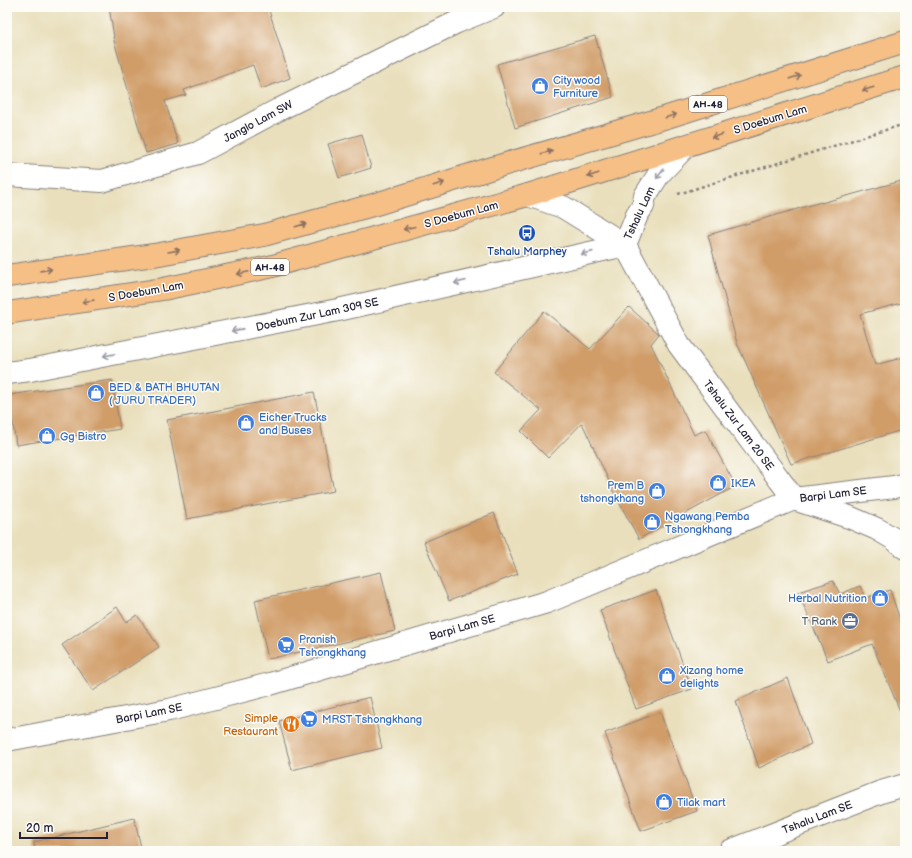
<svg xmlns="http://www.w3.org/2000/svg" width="912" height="858" font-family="'Balsamiq Sans',sans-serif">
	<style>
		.building { fill: #d09c68 }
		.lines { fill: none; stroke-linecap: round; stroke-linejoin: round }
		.minor-casing { stroke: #86807c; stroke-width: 24 }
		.highway-casing { stroke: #86807c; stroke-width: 24 }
		.path { stroke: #86807c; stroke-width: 2.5; stroke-dasharray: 3 3; stroke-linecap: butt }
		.minor { stroke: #fff; stroke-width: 22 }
		.highway { stroke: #f5bf86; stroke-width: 22 }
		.oneway { stroke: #8c7060 }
		.oneway2 { stroke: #9c9ca7 }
		.labels { text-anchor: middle; stroke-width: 3; stroke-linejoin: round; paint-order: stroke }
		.shield { fill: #fdfcf7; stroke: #646373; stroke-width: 1 }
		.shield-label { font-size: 10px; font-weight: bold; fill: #22223b }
		.shop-label { font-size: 11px; fill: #366cbe; stroke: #fdfcf7; text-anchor: start }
		.street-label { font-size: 11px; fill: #22223b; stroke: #fdfcf7 }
		.transit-label { font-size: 11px; fill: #164399; stroke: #fdfcf7 }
		.service-label { font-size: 11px; fill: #4e5e75; stroke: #fdfcf7; text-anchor: end }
		.food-label { font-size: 11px; fill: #c56008; stroke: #fdfcf7; text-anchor: end }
	</style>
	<rect width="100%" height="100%" fill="#fdfcf7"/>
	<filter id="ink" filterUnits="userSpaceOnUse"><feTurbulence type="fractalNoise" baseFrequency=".025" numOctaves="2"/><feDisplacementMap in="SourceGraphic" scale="8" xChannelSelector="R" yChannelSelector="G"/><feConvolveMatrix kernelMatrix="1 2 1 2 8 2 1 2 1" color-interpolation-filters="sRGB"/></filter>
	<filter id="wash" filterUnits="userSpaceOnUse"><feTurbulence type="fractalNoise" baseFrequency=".012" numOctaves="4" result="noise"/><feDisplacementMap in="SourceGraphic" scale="16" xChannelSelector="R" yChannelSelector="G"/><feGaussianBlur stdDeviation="0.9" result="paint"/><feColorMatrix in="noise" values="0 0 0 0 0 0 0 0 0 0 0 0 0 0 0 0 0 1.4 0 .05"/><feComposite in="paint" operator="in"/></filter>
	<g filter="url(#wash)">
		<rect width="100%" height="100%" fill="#e9dfbc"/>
		<g id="blocks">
			<path class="building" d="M 109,7 L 268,7 L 290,78 L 261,89 L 253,65 L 184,90 L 186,95 L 165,101 L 178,144 L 146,153 L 113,37 L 114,37 Z
				M 595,36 L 613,97 L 515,128 L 497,64 Z
				M 362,134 L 371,168 L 339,178 L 328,144 Z
				M 905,180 L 905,302 L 860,314 L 875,365 L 905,357 L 905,429 L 791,464 L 737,343 L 708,235 L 821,202 L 821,203 Z
				M 629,307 L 659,334 L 651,344 L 694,435 L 705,430 L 736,486 L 639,539 L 608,482 L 609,481 L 582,423 L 548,458 L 521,431 L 541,410 L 494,372 L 544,311 L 590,349 Z
				M 112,380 L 120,429 L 16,445 L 9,395 Z
				M 314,392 L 334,491 L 187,519 L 167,420 Z
				M 494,513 L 518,574 L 449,601 L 424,542 Z
				M 381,572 L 395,631 L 268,659 L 255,600 Z
				M 833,581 L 840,594 L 860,586 L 865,598 L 890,590 L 905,635 L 905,723 L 872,644 L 828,661 L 798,592 Z
				M 656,590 L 692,689 L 636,709 L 600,610 Z
				M 117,607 L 126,622 L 137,615 L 159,647 L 93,691 L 62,645 Z
				M 788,678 L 811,744 L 759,768 L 736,701 Z
				M 370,697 L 382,748 L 292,770 L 279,721 Z
				M 660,712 L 697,811 L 641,831 L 605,733 Z
				M 134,818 L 142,851 L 35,851 L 34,842 Z"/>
		</g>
	</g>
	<g filter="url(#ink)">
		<use href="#blocks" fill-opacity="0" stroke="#86807c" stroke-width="1"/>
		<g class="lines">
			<g class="minor-casing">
				<path id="minor" d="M 7,175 L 102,181 L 198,153 L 278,110 L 457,22 L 494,7
					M 528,195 L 563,207 L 625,245 L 679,345 L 794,499 L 849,517 L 877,529 L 894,539 L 905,548
					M 625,245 L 637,215 L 643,206 L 645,196 L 659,174 L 686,146
					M 7,373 L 30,370 L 338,310 L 625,245
					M 7,740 L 169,710 L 270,684 L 547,602 L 794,499 L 894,487 L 905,484
					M 730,851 L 881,792 L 905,785"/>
			</g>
			<g class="highway-casing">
				<path id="highway" d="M 7,276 L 154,255 L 264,235 L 373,205 L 499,166 L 664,118 L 905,42
					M 7,313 L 163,289 L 269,267 L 528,195 L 905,77"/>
			</g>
			<path class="path" d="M 678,194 L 905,124"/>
			<use href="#minor" class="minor"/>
			<use href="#highway" class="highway"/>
		</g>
		<defs><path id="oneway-shaft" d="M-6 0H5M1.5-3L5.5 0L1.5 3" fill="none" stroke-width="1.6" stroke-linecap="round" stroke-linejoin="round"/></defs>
		<g class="oneway">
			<use href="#oneway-shaft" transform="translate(795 77) rotate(-18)"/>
			<use href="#oneway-shaft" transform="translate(868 89) rotate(163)"/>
			<use href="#oneway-shaft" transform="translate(671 116) rotate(-18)"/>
			<use href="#oneway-shaft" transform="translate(717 136) rotate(163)"/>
			<use href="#oneway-shaft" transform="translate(547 152) rotate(-16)"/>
			<use href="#oneway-shaft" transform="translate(593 175) rotate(162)"/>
			<use href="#oneway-shaft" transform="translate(439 184) rotate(-17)"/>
			<use href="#oneway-shaft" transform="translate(301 225) rotate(-16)"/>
			<use href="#oneway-shaft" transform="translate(409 228) rotate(165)"/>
			<use href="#oneway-shaft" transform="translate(174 251) rotate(-10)"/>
			<use href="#oneway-shaft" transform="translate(46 270) rotate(-8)"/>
			<use href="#oneway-shaft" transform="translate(243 273) rotate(168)"/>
			<use href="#oneway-shaft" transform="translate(88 301) rotate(172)"/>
		</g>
		<g class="oneway2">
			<use href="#oneway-shaft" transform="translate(660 174) rotate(128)"/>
			<use href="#oneway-shaft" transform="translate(587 253) rotate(167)"/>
			<use href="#oneway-shaft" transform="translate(460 282) rotate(167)"/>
			<use href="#oneway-shaft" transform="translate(237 330) rotate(169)"/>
			<use href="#oneway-shaft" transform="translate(109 355) rotate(169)"/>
		</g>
	</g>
	<defs>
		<g id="shop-disc" transform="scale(0.9)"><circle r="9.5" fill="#3f7fe0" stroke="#fdfcf7"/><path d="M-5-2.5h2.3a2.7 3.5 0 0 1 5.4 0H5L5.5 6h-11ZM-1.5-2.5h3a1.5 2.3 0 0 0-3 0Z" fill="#fff"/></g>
		<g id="bus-disc" transform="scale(0.9)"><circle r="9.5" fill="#1a4fb4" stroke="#fdfcf7"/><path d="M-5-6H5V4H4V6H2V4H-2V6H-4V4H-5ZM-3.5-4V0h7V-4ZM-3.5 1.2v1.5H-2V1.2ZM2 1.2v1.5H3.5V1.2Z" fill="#fff"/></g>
		<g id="office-disc" transform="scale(0.9)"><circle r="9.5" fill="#5c6f8a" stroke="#fdfcf7"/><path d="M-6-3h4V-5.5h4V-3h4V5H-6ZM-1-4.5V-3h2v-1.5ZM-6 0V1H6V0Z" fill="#fff"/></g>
		<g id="supermarket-disc" transform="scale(0.9)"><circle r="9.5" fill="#3f7fe0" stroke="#fdfcf7"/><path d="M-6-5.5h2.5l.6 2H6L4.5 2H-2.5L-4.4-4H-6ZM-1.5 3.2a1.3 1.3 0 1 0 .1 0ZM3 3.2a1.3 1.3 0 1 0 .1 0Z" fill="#fff"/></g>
		<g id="restaurant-disc" transform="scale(0.9)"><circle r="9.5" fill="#e8710a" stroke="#fdfcf7"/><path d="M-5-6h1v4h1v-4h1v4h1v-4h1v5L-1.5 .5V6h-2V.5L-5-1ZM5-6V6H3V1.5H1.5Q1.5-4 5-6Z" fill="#fff"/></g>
	</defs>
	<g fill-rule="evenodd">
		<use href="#shop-disc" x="540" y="86"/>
		<use href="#bus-disc" x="527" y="233"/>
		<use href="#shop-disc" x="96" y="393"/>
		<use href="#shop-disc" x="246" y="423"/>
		<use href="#shop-disc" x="47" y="436"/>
		<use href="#shop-disc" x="718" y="483"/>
		<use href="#shop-disc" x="657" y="491"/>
		<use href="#shop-disc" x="652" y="522"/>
		<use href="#shop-disc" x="880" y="598"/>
		<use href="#office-disc" x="850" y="621"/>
		<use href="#supermarket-disc" x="286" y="645"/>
		<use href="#shop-disc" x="667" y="676"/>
		<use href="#supermarket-disc" x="309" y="719"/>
		<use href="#restaurant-disc" x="291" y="724"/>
		<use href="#shop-disc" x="664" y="802"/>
	</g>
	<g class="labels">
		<g class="shield">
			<rect x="689" y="96" width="38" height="16" rx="3"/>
			<rect x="251" y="259" width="38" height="16" rx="3"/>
		</g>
		<g class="shield-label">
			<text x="708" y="108">AH-48</text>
			<text x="270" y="271">AH-48</text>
		</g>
		<g class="shop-label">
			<text x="553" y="84">City wood<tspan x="553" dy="13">Furniture</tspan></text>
			<text x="109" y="391">BED &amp; BATH BHUTAN<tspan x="109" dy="13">( JURU TRADER)</tspan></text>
			<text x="259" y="421">Eicher Trucks<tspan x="259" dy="13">and Buses</tspan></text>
			<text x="60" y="440">Gg Bistro</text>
			<text x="731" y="487">IKEA</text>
			<text x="644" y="489" text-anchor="end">Prem B<tspan x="644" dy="13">tshongkhang</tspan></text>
			<text x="665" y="520">Ngawang Pemba<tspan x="665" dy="13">Tshongkhang</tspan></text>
			<text x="867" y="602" text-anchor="end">Herbal Nutrition</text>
			<text x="299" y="643">Pranish<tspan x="299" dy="13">Tshongkhang</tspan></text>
			<text x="680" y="674">Xizang home<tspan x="680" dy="13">delights</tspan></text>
			<text x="322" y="723">MRST Tshongkhang</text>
			<text x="677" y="806">Tilak mart</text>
		</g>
		<g class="street-label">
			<text transform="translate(770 119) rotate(-17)" y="4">S Doebum Lam</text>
			<text transform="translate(258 121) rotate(-28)" y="4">Janglo Lam SW</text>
			<text transform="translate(639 213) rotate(-65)" y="4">Tshalu Lam</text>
			<text transform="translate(461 214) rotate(-15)" y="4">S Doebum Lam</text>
			<text transform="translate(146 291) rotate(-10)" y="4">S Doebum Lam</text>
			<text transform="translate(317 314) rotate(-12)" y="4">Doebum Zur Lam 309 SE</text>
			<text transform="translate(739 425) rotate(53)" y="4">Tshalu Zur Lam 20 SE</text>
			<text transform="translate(833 494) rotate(-7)" y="4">Barpi Lam SE</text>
			<text transform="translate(462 627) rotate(-16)" y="4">Barpi Lam SE</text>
			<text transform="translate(149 713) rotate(-11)" y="4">Barpi Lam SE</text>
			<text transform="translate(817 817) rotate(-21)" y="4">Tshalu Lam SE</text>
		</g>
		<g class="transit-label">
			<text x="527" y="255">Tshalu Marphey</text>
		</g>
		<g class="service-label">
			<text x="837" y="625">T Rank</text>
		</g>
		<g class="food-label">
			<text x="278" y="722">Simple<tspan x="278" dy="13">Restaurant</tspan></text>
		</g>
	</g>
	<rect width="912" height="858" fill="none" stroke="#fdfcf7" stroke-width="24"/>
	<path d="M20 832v6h87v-6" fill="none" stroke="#22223b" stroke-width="2"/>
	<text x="26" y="832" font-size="12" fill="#22223b" stroke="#fdfcf7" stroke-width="3" paint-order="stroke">20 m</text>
</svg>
